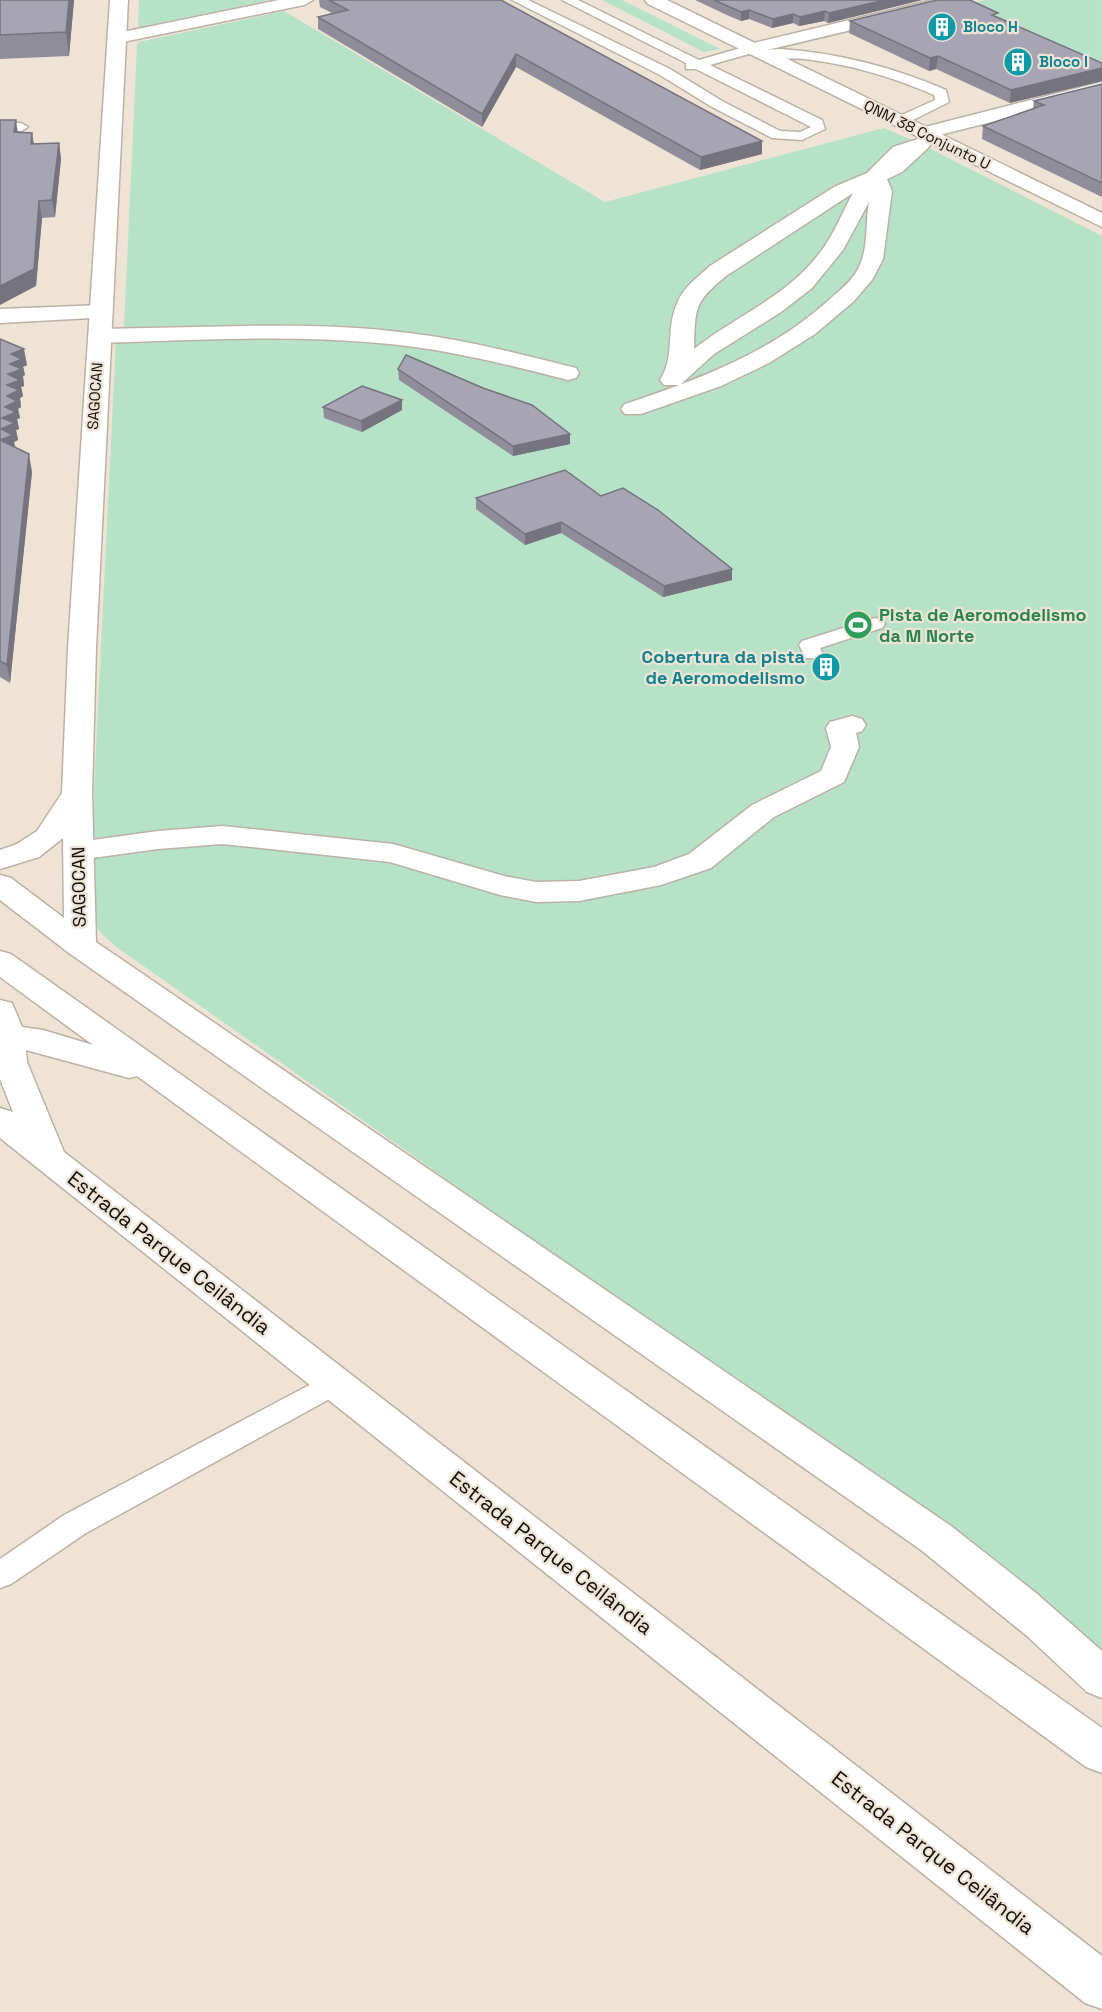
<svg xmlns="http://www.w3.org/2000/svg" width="1102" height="2012" font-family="'Space Grotesk',sans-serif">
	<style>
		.green { fill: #b6e3c8 }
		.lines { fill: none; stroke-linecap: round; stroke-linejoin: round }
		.service-casing { stroke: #bdb1a5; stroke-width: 3 }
		.minor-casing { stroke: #bdb1a5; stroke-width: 3 }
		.tertiary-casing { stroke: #bdb1a5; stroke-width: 3 }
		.motorway-casing { stroke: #bdb1a5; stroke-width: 3 }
		.service { fill: #fff; fill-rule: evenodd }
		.minor { fill: #fff; fill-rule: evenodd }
		.tertiary { fill: #fff; fill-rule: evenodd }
		.motorway { fill: #fff; fill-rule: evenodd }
		.wall { fill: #908d9a }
		.shaded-wall { fill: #75737d }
		.building { fill: #a7a4b3; stroke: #75737d; stroke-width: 1.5 }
		.labels { text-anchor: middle; stroke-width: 4.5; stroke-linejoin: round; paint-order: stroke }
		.far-culture-label { font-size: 15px; font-weight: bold; fill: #0d838f; stroke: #efe3d5; text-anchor: start }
		.far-street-label { font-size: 15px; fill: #130f0b; stroke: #efe3d5 }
		.leisure-label { font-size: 18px; font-weight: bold; fill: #27864d; stroke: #efe3d5; text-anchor: start }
		.culture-label { font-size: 18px; font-weight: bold; fill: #0d838f; stroke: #efe3d5; text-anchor: end }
		.street-label { font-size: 18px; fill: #130f0b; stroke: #efe3d5 }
		.near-street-label { font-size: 21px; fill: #130f0b; stroke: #efe3d5 }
	</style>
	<rect width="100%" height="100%" fill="#efe3d5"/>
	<path class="green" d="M 139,0 L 271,0 L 138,28 Z
		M 602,0 L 622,0 L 720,49 L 704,52 Z
		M 985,0 L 1102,0 L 1102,69 L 964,5 Z
		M 284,11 L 605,202 L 884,128 L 921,144 L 1102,236 L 1102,1656 L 1037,1595 L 115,946 L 102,934 L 93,922 L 91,850 L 116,341 L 124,327 L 137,45 L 139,42 Z"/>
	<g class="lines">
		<g class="service-casing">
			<path id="service" d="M 512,0 L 528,0 L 670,69 L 722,101 L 780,131 L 800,132 L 811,127 L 696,69 L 686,69 L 686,63 L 562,0 L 578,0 L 699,60 L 751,45 L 756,46 L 756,52 L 710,65 L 822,120 L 825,129 L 802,140 L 772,138 L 712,107 L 660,75 Z
				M 781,49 C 838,53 893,67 946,90 L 949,102 L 905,124 L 895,124 L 895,118 L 935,100 L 934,95 C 893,77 849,64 804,59 C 791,57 763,62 754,54 L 761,50 Z
				M 0,123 L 21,123 L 28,127 L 21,131 L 0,131 Z
				M 875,618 L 882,620 L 885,624 L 882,628 L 820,648 L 823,654 L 820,658 L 806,658 L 799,645 L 802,641 Z
				M 334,1372 L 344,1375 L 348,1383 L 344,1391 L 86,1533 L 11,1584 L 0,1588 L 0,1559 L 64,1515 Z"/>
		</g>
		<g class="minor-casing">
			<path id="minor" d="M 279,0 L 313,0 L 304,5 L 118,43 L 109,38 L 118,33 Z
				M 933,0 L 963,0 L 960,4 L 751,54 L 742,49 L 745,45 Z
				M 1102,82 L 1102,94 L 924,139 L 914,133 L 917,129 Z
				M 921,138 L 931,144 L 928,148 L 902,172 L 887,179 L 892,191 L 883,259 L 872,280 L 854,301 L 815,334 L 769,363 L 721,386 L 641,414 L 625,414 L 621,409 L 625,404 C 699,379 771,353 830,299 C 840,290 852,281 858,269 C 869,248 865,225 869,202 L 843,250 L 812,288 L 781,312 L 714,354 L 680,385 L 664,385 L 660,380 C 675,357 666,330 676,306 C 682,288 697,278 710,266 L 834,187 L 867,173 L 893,147 ZM 853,193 C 842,213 834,235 819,254 C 786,297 736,316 694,349 C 695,308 694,302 726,276 Z
				M 102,305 L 110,307 L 113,312 L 110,317 L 0,323 L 0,309 Z
				M 244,326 C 299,325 355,326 409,333 C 466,340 521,354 576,368 L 579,373 L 576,378 L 568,380 C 509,365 450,350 390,344 C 293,334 196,340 99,343 L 91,341 L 88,336 L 91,331 L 99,329 Z
				M 852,716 L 862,719 L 866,725 L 862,731 L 856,733 L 859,747 L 844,782 L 774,817 L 711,868 L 661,885 L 579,901 L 536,902 L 500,895 L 390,862 L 223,844 L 158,849 L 78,860 L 67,858 L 63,851 L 67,844 L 78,842 L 158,831 L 223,826 L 393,844 L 504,876 L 536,882 L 579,881 L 654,867 L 689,854 L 752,805 L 821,771 L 831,747 L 826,728 L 830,722 Z"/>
		</g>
		<g class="tertiary-casing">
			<path id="tertiary" d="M 110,0 L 128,0 L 96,648 L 92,793 L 96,942 L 951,1526 L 1036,1593 L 1102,1651 L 1102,1698 L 1087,1692 L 1027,1636 L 921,1550 L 69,953 L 0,900 L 0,875 L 11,878 L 64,918 L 63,838 L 39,857 L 0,869 L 0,850 L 17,844 L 37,831 L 62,793 L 68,648 Z
				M 645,0 L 667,0 L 1102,213 L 1102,227 L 648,4 Z"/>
		</g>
		<g class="motorway-casing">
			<path id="motorway" d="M 0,951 L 11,954 L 1102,1728 L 1102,1773 L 1086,1767 L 137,1076 L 129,1078 L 26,1050 L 27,1062 L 64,1152 L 1102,1956 L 1102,2009 L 1085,2003 L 0,1138 L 0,1108 L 13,1112 L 0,1079 L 0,1000 L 12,1003 L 22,1027 L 43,1030 L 93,1045 L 0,977 Z"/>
		</g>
		<use href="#service" class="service"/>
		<use href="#minor" class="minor"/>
		<use href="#tertiary" class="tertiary"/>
		<use href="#motorway" class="motorway"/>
	</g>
	<path class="wall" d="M 0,0 L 74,0 L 69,56 L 0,59 Z
		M 319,0 L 501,0 L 762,154 L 700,170 L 516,67 L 482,127 L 318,29 L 318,17 L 332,13 L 320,7 Z
		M 695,0 L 922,0 L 828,23 L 824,21 L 799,26 L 793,23 L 772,28 L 749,19 L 741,21 L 729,16 Z
		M 998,17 L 1102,63 L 1102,81 L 1010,103 L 936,69 L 929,71 L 849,33 L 850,21 Z
		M 1102,84 L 1102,197 L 982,139 L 983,126 L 1033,109 L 1034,101 Z
		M 16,120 L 17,132 L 32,133 L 34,144 L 59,143 L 61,159 L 55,217 L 42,218 L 36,286 Z
		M 0,339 L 27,365 L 23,367 L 25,375 L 23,376 L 24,386 L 21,387 L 23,396 L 20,398 L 21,407 L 18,409 L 20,418 L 17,419 L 19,429 L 16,430 L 18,440 L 14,442 L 15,448 L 32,472 L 10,683 L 0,677 Z
		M 398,369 L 570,434 L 570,444 L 513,456 L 399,380 Z
		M 323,407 L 402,410 L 362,432 L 324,418 Z
		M 601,496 L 732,569 L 732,580 L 663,597 L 561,533 L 525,545 L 476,509 L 476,498 Z"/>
	<path class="shaded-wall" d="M 69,0 L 74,0 L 69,56 L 66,32 Z
		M 885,0 L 922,0 L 828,23 L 829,13 Z
		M 749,10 L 749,19 L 741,21 L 741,12 Z
		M 825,11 L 824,21 L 799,26 L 800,17 Z
		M 793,14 L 793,23 L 772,28 L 773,19 Z
		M 516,54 L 516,67 L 482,127 L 482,114 Z
		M 938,56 L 936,69 L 929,71 L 930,58 Z
		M 1102,68 L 1102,81 L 1010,103 L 1011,90 Z
		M 16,120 L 18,135 L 14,132 Z
		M 32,133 L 34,149 L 31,144 Z
		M 762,141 L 762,154 L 700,170 L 701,157 Z
		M 59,143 L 61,159 L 55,217 L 52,200 Z
		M 39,201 L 42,218 L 36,286 L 0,305 L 0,286 Z
		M 24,349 L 27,365 L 23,367 L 25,375 L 23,376 L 24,386 L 21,387 L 23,396 L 20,398 L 21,407 L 18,409 L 20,418 L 17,419 L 19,429 L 16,430 L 18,440 L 14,442 L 16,452 L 0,440 L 8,374 L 10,364 L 11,354 Z
		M 402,400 L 402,410 L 362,432 L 361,421 Z
		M 570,434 L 570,444 L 513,456 L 513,446 Z
		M 29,454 L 32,472 L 10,683 L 7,665 Z
		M 561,522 L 561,533 L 525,545 L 525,534 Z
		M 732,569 L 732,580 L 663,597 L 664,586 Z"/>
	<path class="building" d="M 0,0 L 69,0 L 66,32 L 0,35 Z
		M 329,0 L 501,0 L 762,141 L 701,157 L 516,54 L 482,114 L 318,17 L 348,10 Z
		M 714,0 L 885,0 L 829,13 L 825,11 L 800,17 L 793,14 L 773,19 L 749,10 L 741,12 Z
		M 937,0 L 970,0 L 998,13 L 992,15 L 1102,63 L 1102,68 L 1011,90 L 938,56 L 930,58 L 850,21 Z
		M 1102,84 L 1102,183 L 983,126 L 1044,105 L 1034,101 Z
		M 0,120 L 16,120 L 14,132 L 32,133 L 31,144 L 59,143 L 52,200 L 39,201 L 34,269 L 0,286 Z
		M 0,339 L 24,349 L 11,354 L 22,359 L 10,364 L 22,369 L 8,374 L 20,380 L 7,385 L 19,390 L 7,396 L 17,401 L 5,407 L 16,412 L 2,418 L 15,423 L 1,429 L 13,435 L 0,440 Z
		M 406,355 L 483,388 L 532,405 L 570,434 L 513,446 L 398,369 Z
		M 362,386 L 402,400 L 361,421 L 323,407 Z
		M 0,440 L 29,454 L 7,665 L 0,661 Z
		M 565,470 L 601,496 L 623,488 L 658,510 L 732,569 L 664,586 L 561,522 L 525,534 L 476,498 Z"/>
	<defs>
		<g id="building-disc" transform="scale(1.5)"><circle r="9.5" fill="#0f9aa8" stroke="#efe3d5"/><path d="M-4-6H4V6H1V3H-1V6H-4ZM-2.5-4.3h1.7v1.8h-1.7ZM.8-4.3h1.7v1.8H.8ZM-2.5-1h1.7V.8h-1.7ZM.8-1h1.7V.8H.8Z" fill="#fff"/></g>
		<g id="stadium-disc" transform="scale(1.5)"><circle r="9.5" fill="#2e9e5b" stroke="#efe3d5"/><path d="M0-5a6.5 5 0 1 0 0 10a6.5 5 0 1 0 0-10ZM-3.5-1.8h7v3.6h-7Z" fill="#fff"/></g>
	</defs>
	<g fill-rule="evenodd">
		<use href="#building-disc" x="942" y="27"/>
		<use href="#building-disc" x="1018" y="62"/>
		<use href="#stadium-disc" x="858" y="625"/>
		<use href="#building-disc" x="826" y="667"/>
	</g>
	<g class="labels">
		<g class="far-culture-label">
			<text x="963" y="32">Bloco H</text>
			<text x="1039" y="67">Bloco I</text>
		</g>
		<g class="far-street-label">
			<text transform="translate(927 135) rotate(26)" y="5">QNM 38 Conjunto U</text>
			<text transform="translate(95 396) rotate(-86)" y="5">SAGOCAN</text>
		</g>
		<g class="leisure-label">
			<text x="879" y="621">Pista de Aeromodelismo<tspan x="879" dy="21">da M Norte</tspan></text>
		</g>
		<g class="culture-label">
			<text x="805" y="663">Cobertura da pista<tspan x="805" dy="21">de Aeromodelismo</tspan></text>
		</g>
		<g class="street-label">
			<text transform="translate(79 887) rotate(-91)" y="6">SAGOCAN</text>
		</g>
		<g class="near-street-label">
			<text transform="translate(169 1253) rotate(38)" y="7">Estrada Parque Ceilândia</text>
			<text transform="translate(551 1553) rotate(38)" y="7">Estrada Parque Ceilândia</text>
			<text transform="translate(933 1853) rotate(38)" y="7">Estrada Parque Ceilândia</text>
		</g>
	</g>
</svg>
